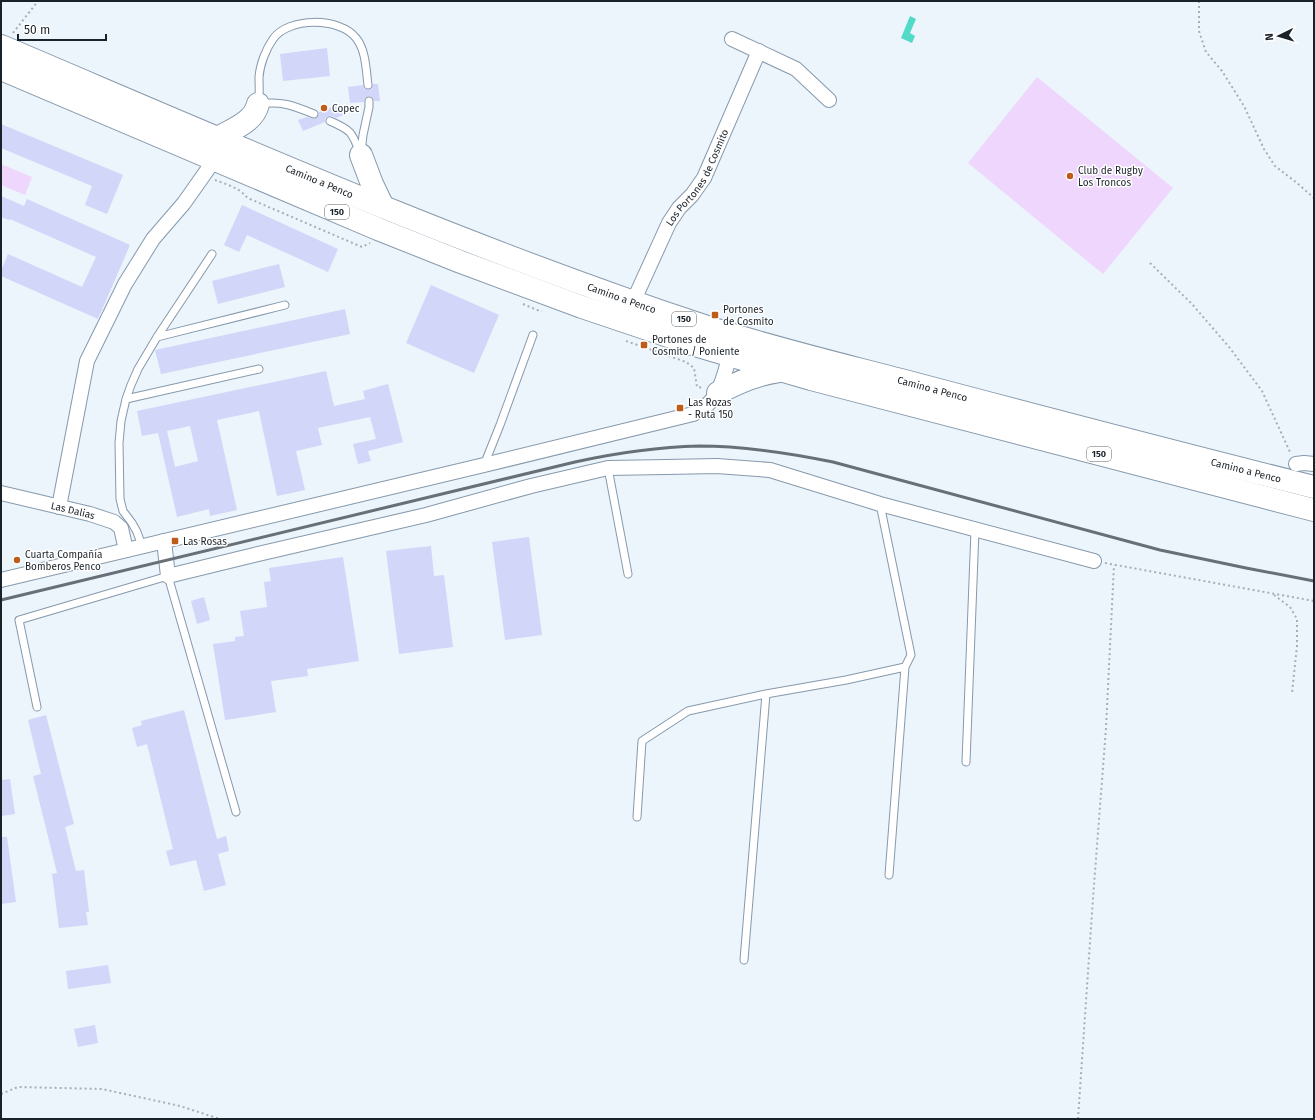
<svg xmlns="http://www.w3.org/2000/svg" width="1315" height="1120" font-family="'Fira Sans',sans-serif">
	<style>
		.green { fill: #efd6fd }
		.water { fill: #51dac8 }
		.building { fill: #d2d6f9; fill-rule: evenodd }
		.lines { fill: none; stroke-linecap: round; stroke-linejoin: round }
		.service-casing { stroke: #8699ab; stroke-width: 9 }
		.minor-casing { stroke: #8699ab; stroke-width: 16 }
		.trunk-casing { stroke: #8699ab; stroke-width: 24 }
		.path { stroke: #a6aeb6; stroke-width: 2; stroke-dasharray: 2 3; stroke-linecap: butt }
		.service { stroke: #fff; stroke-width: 7 }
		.minor { stroke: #fff; stroke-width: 14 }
		.trunk { stroke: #fff; stroke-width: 22 }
		.rail { stroke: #676f77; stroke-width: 3 }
		.poi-dot { fill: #bd5d19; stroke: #fff; stroke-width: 1.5 }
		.labels { text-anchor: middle; stroke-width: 3; stroke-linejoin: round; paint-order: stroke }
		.shield { fill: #fff; stroke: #5f6469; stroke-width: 1 }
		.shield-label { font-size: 9px; font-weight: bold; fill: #1a2229 }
		.poi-label { font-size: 10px; fill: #1a2229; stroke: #fff; text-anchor: start }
		.street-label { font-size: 10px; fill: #1a2229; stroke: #fff }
	</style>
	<rect width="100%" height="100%" fill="#ecf4fc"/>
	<path class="green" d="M 1037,77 L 1173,188 L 1103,274 L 968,163 Z
		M 1,164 L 32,177 L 25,195 L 1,185 Z"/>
	<path class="water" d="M 910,16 L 916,19 L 910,33 L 915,36 L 912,43 L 901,38 Z"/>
	<path class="building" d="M 327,48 L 330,76 L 283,81 L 280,54 Z
		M 373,84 L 378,84 L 380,101 L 374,101 L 372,97 L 369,96 L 365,98 L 364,102 L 350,103 L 348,87 L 363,85 L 364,88 L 368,90 L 371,89 Z
		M 340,104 L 344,115 L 336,118 L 332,116 L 327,117 L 325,119 L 325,122 L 303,131 L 298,120 L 307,117 L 315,119 L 318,116 L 319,112 Z
		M 1,124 L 123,175 L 107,214 L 85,205 L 92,186 L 1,148 Z
		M 1,196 L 24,206 L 27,199 L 130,245 L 98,319 L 1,276 L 1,271 L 8,254 L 82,287 L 96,257 L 10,219 L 9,220 L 1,217 Z
		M 242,205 L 338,249 L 328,272 L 247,235 L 239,252 L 224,245 Z
		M 279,264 L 285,287 L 218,304 L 212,281 Z
		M 431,285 L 499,315 L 474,373 L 406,343 Z
		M 345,309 L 350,334 L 161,374 L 155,350 Z
		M 326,371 L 334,406 L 365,399 L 363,391 L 388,384 L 403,442 L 368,451 L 371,461 L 358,464 L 353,444 L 376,439 L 370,417 L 318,428 L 322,445 L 296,451 L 305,490 L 277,496 L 259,411 L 217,420 L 237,510 L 210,516 L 209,509 L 177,517 L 158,433 L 142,436 L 137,411 ZM 190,426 L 198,461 L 175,467 L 167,431 Z
		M 529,537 L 542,635 L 505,640 L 492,542 Z
		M 431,546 L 434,576 L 444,575 L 453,647 L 399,654 L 386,551 Z
		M 343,557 L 359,661 L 307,669 L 308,676 L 271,681 L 276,712 L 225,720 L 213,644 L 235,641 L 235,637 L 244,636 L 240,611 L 267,607 L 264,582 L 271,581 L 269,568 Z
		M 204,597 L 210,620 L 197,624 L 191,601 Z
		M 184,710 L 217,839 L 226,836 L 229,851 L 218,854 L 226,885 L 204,891 L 196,860 L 170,866 L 166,851 L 173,849 L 147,744 L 137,747 L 132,728 L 142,725 L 141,721 Z
		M 46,715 L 74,824 L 65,827 L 76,871 L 84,870 L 89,912 L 86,912 L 88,925 L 59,928 L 52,874 L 57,873 L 33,776 L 41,774 L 28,720 Z
		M 10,779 L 15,814 L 1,816 L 1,780 Z
		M 1,837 L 7,837 L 16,902 L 1,904 Z
		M 108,965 L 111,983 L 68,989 L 66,971 Z
		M 95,1025 L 98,1043 L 78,1047 L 74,1029 Z"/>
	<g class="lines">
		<g class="service-casing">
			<path id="service" d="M 314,114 C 292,105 282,101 258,104 C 260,95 259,86 259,77 C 260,64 266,49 273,39 C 288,17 340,17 356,38 C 366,50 366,70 368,85
				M 330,121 C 351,130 352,132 360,153
				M 361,153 L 363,135 L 369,107 L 369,101
				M 157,337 L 285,305
				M 126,399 L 259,369
				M 484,465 L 500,425 L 533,335
				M 608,468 L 628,574
				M 142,546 L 137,532 L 132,523 L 123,511 L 120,499 L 119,443 L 121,421 L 126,399 L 131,385 L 138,369 L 157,337 L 212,254
				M 37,707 L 19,620 L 168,576 L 236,812
				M 966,762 L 975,530
				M 637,817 L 642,741 L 688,711 L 766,694 L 846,680 L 905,667 L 911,655 L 880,504
				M 889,875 L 905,667
				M 744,960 L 766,694"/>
		</g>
		<g class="minor-casing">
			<g id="minor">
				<path d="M 732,39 L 796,69 L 829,100"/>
				<path id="s1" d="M 633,302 L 669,223 L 679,208 L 692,195 L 704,178 L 759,51"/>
				<path d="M 1296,464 L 1304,463 L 1314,464"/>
				<path id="s2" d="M 1,493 L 90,514 L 114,522 L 121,528 L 126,550"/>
				<path d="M 59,507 L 87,361 L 125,284 L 153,239 L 184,203 L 215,159"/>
				<path d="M 164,541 L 168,576 L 254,555 L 426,515 L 531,486 L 608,468 L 666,467 L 717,466 L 770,470 L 880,504 L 1094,561"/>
				<path d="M 1,580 L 484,465 L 693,414 C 722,402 724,373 732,347"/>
			</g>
		</g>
		<g class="trunk-casing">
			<g id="trunk">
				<path id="s3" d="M 1,46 C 232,144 462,246 701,325 C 771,348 844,365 916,384 C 1048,419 1181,454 1314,487"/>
				<path d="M 1,69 L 378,229 L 461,262 L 582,307 L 698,346 L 811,379 L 1314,510"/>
				<path d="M 218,138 C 233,129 254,122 258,104"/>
				<path d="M 361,155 L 372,184 L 383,207"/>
				<path d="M 718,393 C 738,382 757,374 779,371"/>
			</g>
		</g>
		<path class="path" d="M 1199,1 L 1199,31 L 1206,52 L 1222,71 L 1244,106 L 1264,149 L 1275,166 L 1297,183 L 1314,198
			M 13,33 L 38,1
			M 215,180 C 223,183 233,186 240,191 C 244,194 246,197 250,199 L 362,247 L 370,243
			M 1150,263 L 1192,304 L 1229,347 L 1262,391 L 1290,452
			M 523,304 L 537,310 L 542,311
			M 626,341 L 686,362 L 694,368 L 697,387 L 704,388
			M 1105,563 L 1314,601
			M 1274,595 L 1290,607 L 1297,619 L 1297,646 L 1292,693
			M 1,1094 L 18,1087 L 102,1089 L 180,1106 L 220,1119
			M 1078,1119 L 1093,898 L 1106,728 L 1114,565"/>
		<use href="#service" class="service"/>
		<use href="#minor" class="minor"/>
		<use href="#trunk" class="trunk"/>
		<path class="rail" d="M 1,600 L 575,462 C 616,453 657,447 699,446 C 744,446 789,453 833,462 L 1160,550 L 1246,568 L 1314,581"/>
	</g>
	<g class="poi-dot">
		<circle cx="324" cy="108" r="4"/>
		<circle cx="1070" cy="176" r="4"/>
		<rect x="711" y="311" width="8" height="8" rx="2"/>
		<rect x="640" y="341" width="8" height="8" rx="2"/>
		<rect x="676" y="404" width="8" height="8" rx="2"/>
		<rect x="171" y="537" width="8" height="8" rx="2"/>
		<circle cx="17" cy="560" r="4"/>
	</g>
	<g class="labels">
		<g class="shield">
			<rect x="325" y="205" width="24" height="14" rx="3"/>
			<rect x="672" y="312" width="24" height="14" rx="3"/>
			<rect x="1087" y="447" width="24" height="14" rx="3"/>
		</g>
		<g class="shield-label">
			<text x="337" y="215">150</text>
			<text x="684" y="322">150</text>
			<text x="1099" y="457">150</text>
		</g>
		<g class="poi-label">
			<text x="332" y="112">Copec</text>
			<text x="1078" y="174">Club de Rugby<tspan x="1078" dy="12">Los Troncos</tspan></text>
			<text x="723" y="313">Portones<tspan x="723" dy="12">de Cosmito</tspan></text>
			<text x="652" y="343">Portones de<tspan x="652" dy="12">Cosmito / Poniente</tspan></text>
			<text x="688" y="406">Las Rozas<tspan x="688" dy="12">- Ruta 150</tspan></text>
			<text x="183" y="545">Las Rosas</text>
			<text x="25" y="558">Cuarta Compañía<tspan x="25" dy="12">Bomberos Penco</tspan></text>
		</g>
		<g class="street-label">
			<text dy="4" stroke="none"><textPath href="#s1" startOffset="141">Los Portones de Cosmito</textPath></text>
			<text dy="4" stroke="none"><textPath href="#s3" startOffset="346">Camino a Penco</textPath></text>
			<text dy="4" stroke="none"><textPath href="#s3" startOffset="670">Camino a Penco</textPath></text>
			<text dy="4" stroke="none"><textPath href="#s3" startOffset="994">Camino a Penco</textPath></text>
			<text dy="4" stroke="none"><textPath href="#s3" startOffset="1318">Camino a Penco</textPath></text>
			<text dy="4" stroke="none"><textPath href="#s2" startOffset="74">Las Dalias</textPath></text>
		</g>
	</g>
	<rect width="1315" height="1120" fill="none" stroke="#1a2229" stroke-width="4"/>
	<g transform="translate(1279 36) rotate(265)" stroke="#ffffff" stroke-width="3" paint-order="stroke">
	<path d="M0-3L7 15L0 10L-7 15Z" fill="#1a2229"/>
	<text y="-6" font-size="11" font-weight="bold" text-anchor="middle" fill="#1a2229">N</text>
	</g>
	<path d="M18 34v6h88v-6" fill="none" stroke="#1a2229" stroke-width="2"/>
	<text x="24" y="34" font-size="12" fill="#1a2229" stroke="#ffffff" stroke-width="3" paint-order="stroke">50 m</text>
</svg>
